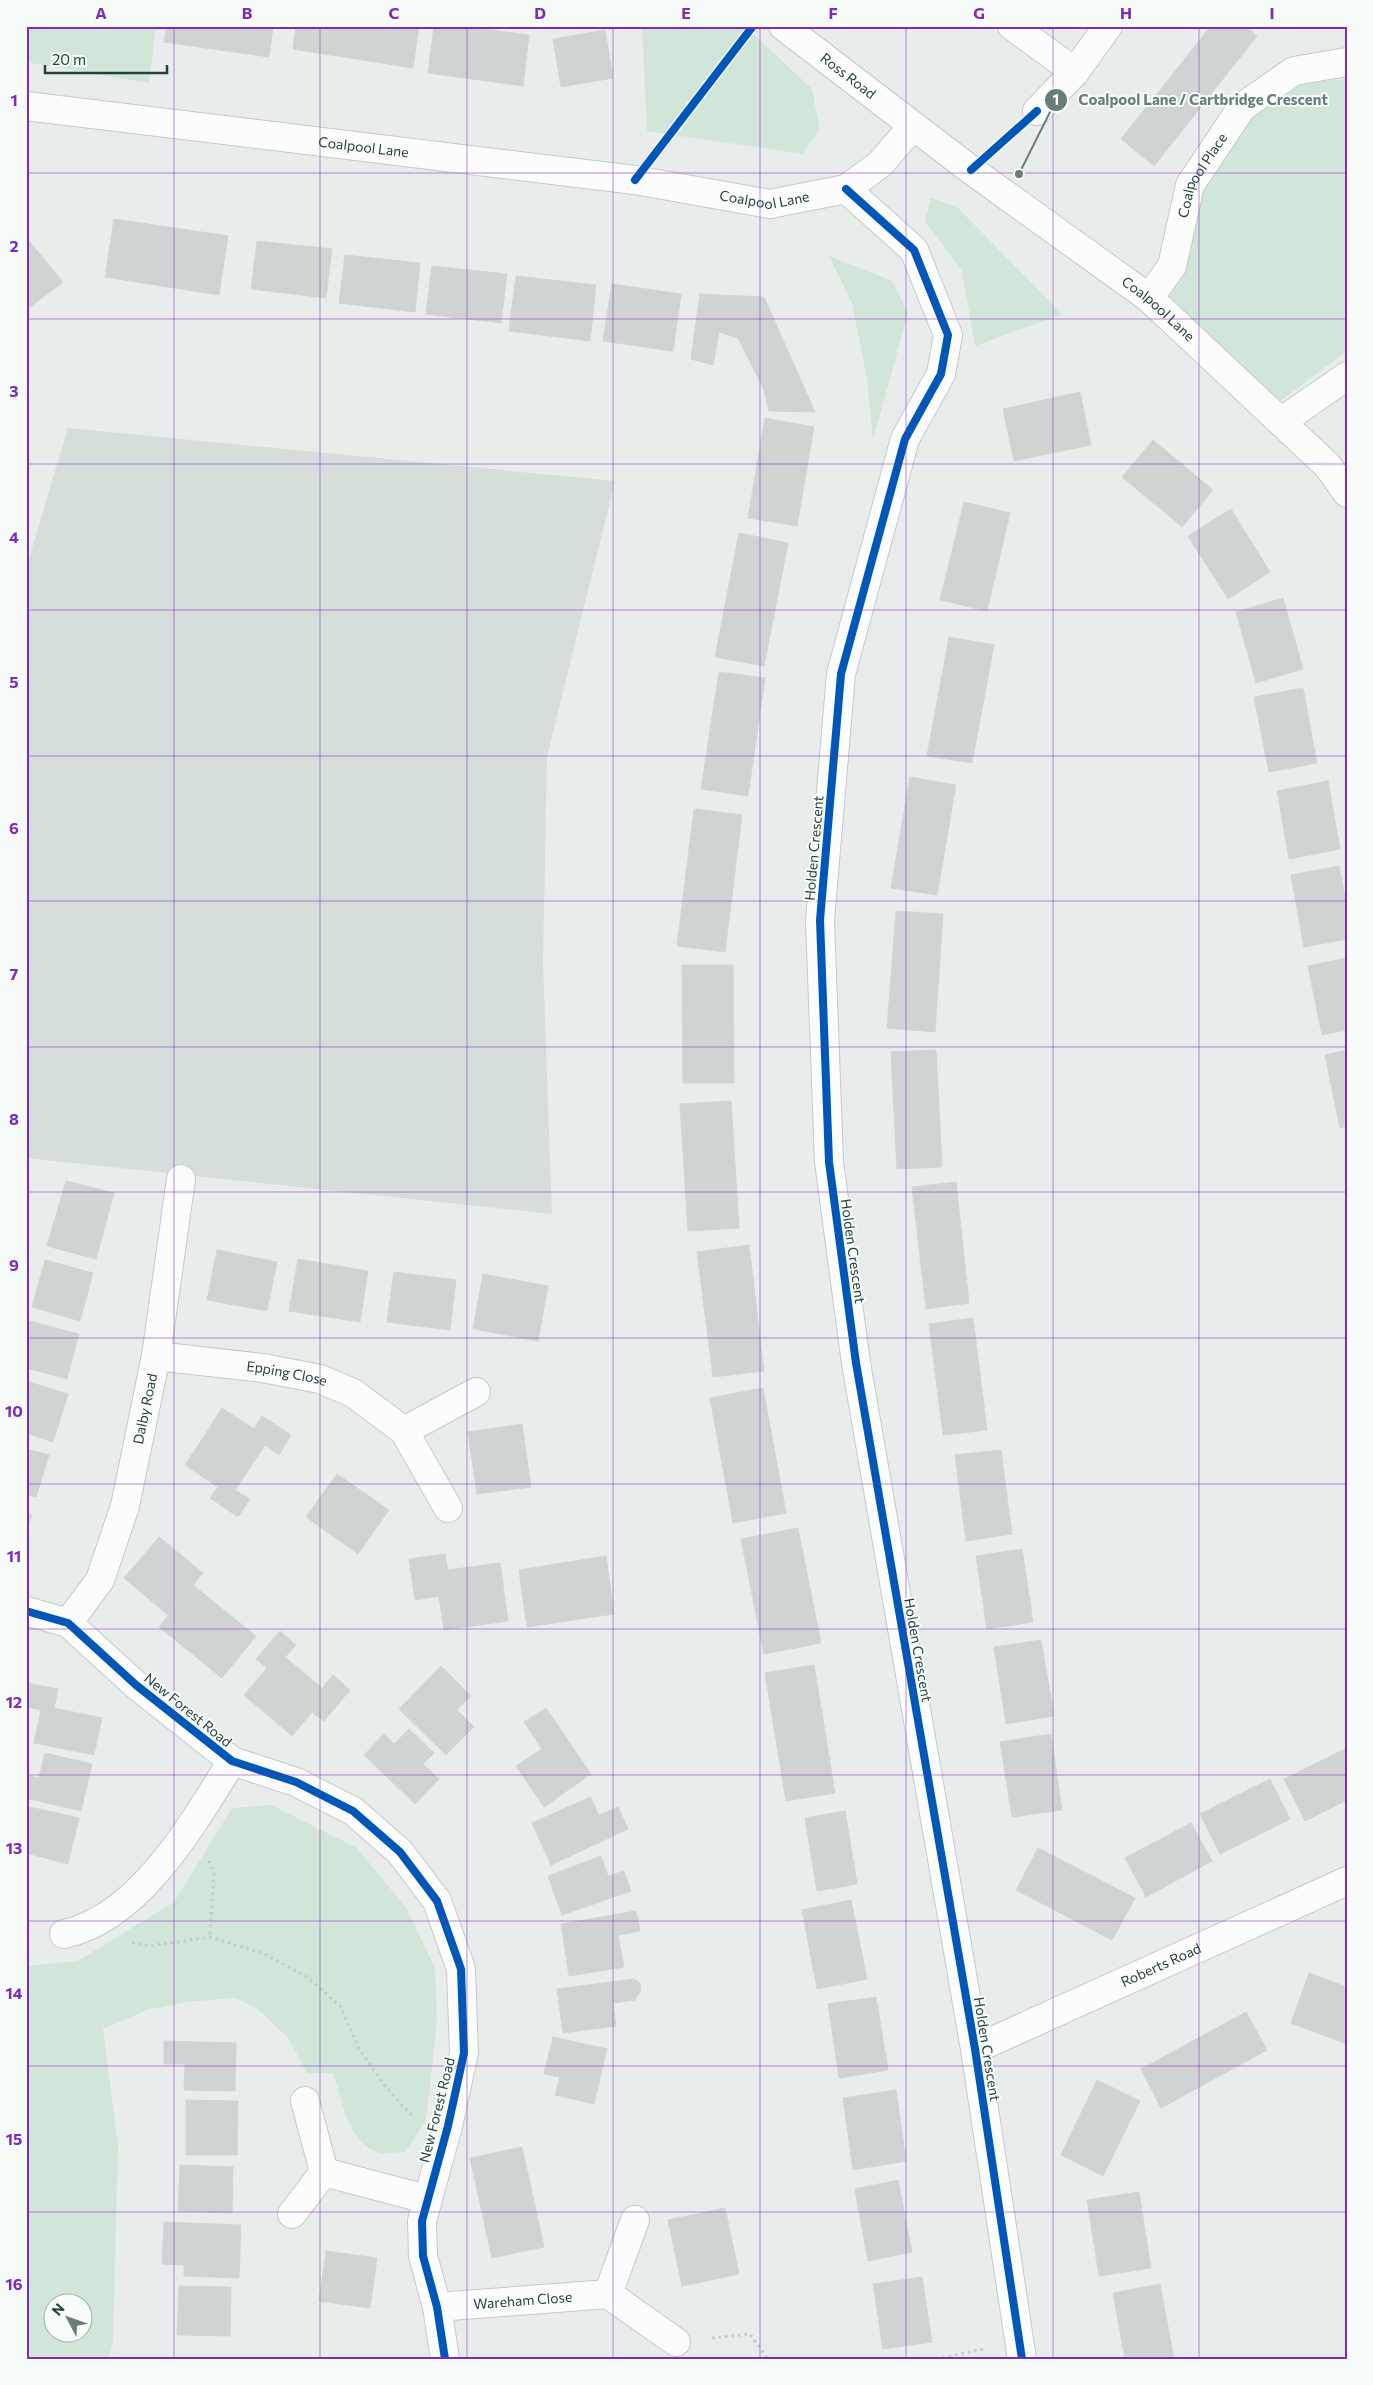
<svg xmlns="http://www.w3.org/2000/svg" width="1373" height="2385" font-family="Commissioner,sans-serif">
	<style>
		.built { fill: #d6dedb }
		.grass { fill: #d1e6d8; fill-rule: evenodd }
		.building { fill: #cfd4d2; stroke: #d1d6d4 }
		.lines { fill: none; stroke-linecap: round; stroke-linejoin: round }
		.minor-casing { stroke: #c5cac8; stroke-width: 30 }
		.path { stroke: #c3ccca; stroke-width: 3; stroke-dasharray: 2.5 4; stroke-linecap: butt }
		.minor { stroke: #fcfcfc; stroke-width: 28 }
		.cycleway-casing { stroke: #f7fbf9; stroke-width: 11 }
		.cycleway { stroke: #0057b8; stroke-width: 8 }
		.grid { fill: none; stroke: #7b2cbf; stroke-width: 1; stroke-opacity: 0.55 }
		.labels { text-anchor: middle; stroke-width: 4; stroke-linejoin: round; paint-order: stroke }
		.street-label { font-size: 14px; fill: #24423a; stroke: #f7fbf9 }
		.leader { fill: none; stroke: #697e78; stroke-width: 2 }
		.callout-dot { fill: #697e78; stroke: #f7fbf9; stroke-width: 2 }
		.mark-label { font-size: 15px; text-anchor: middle; font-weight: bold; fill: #fff }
		.callout-label { font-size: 15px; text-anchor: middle; font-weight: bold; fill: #697e78; stroke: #f7fbf9; stroke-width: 4; stroke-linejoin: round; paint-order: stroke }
		.neatline { fill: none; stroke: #7b2cbf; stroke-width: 2 }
		.grid-label { font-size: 16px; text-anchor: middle; font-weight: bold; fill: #7b2cbf }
	</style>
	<rect width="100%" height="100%" fill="#e8edeb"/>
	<path class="built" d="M 68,428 L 615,481 L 547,757 L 543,962 L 552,1214 L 26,1158 L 26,568 Z"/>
	<path class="grass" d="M 26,26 L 156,26 L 149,83 L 26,62 Z
		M 642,26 L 745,26 L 812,89 L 820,130 L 802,154 L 647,131 Z
		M 1347,79 L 1347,351 L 1279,402 L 1167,301 L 1185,268 L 1201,190 L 1251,118 L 1299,83 Z
		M 931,198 L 957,207 L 1062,314 L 975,346 L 962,271 L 925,221 Z
		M 829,256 L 892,281 L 908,313 L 873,440 L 867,379 L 852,303 Z
		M 271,1805 L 357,1848 L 407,1909 L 435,1968 L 437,2021 L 426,2121 L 405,2152 C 397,2152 384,2155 377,2152 C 346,2140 343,2100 333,2073 L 307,2073 L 288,2038 L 259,2010 L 236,1998 L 186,2002 L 147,2010 L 103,2029 L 118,2146 L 113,2339 L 109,2359 L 26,2359 L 26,1966 L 78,1961 L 174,1902 L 232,1808 ZM 82,2302 L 82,2332 L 52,2332 L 52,2302 Z"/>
	<path class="building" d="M 167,26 L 273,26 L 269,57 L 164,42 Z
		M 296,26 L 419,26 L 413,68 L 293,49 Z
		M 434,26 L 459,26 L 529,35 L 523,86 L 428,73 Z
		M 1211,26 L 1246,26 L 1257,36 L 1154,166 L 1121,139 Z
		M 605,30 L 613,78 L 561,87 L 553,39 Z
		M 114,219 L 228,236 L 219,295 L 105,277 Z
		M 26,237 L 63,282 L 26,310 Z
		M 257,241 L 332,249 L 326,298 L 251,289 Z
		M 345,255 L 420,263 L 415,312 L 339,303 Z
		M 432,266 L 507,274 L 501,323 L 426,314 Z
		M 516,276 L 596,285 L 590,341 L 509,331 Z
		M 612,284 L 681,294 L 673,351 L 603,341 Z
		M 700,294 L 764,297 L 815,412 L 769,411 L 764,390 L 738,338 L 719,332 L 713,365 L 691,359 Z
		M 1080,392 L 1091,445 L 1014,461 L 1003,409 Z
		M 765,418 L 814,427 L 797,526 L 748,518 Z
		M 1153,440 L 1213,490 L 1182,527 L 1122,477 Z
		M 964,502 L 1010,513 L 987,611 L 940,600 Z
		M 1231,509 L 1270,572 L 1228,599 L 1188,536 Z
		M 739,533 L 788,543 L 764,666 L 715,657 Z
		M 1283,598 L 1303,669 L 1256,683 L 1236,612 Z
		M 949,637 L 994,645 L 972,763 L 927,756 Z
		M 719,672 L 765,678 L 748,796 L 701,789 Z
		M 1303,688 L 1317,763 L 1269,772 L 1254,697 Z
		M 910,777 L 956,785 L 937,895 L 891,888 Z
		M 1328,781 L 1340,849 L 1289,859 L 1277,791 Z
		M 694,809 L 742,815 L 725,952 L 677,946 Z
		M 1339,866 L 1347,908 L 1347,939 L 1304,947 L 1291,875 Z
		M 896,911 L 943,914 L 935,1032 L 887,1028 Z
		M 1347,958 L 1347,1030 L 1322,1035 L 1308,966 Z
		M 682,965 L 733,965 L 734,1083 L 683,1083 Z
		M 936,1050 L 942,1167 L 897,1169 L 891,1052 Z
		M 1347,1050 L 1347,1126 L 1340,1128 L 1325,1055 Z
		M 731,1101 L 739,1228 L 688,1231 L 680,1104 Z
		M 66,1181 L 114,1193 L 96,1259 L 47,1246 Z
		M 956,1182 L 969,1303 L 926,1309 L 912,1187 Z
		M 749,1245 L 764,1371 L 713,1377 L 697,1252 Z
		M 217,1250 L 277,1262 L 267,1311 L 207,1300 Z
		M 298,1259 L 368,1271 L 360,1322 L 289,1311 Z
		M 45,1260 L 93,1273 L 80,1321 L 32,1307 Z
		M 394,1272 L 456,1280 L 450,1330 L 387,1322 Z
		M 483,1274 L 548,1286 L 538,1341 L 473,1329 Z
		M 973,1318 L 987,1430 L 943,1435 L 929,1324 Z
		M 29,1321 L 79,1334 L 67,1379 L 26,1368 L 26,1330 Z
		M 26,1381 L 68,1394 L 53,1442 L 26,1433 Z
		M 763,1388 L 786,1513 L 733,1523 L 710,1398 Z
		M 222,1408 L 254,1429 L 262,1416 L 291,1435 L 279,1455 L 265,1445 L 249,1469 L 203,1438 Z
		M 522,1424 L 531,1487 L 477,1494 L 468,1432 Z
		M 203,1438 L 249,1469 L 235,1490 L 250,1499 L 238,1517 L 210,1498 L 218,1487 L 185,1465 Z
		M 26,1449 L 49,1455 L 36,1497 L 26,1494 Z
		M 1001,1450 L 1012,1534 L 966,1541 L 955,1455 Z
		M 337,1474 L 389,1510 L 358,1554 L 306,1517 Z
		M 26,1512 L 32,1515 L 26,1531 Z
		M 798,1528 L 821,1643 L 764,1654 L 741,1539 Z
		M 159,1537 L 203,1573 L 168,1615 L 124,1578 Z
		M 1022,1549 L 1033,1622 L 987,1629 L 976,1556 Z
		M 445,1554 L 448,1570 L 500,1563 L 508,1621 L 444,1630 L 439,1596 L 415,1600 L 409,1559 Z
		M 606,1556 L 614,1614 L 527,1627 L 519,1570 Z
		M 193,1585 L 256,1636 L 222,1678 L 159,1627 Z
		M 280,1631 L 296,1645 L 285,1657 L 322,1688 L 333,1675 L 350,1690 L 324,1721 L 312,1712 L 292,1736 L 244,1695 L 267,1668 L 256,1659 Z
		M 1041,1640 L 1054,1716 L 1006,1724 L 994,1647 Z
		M 814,1665 L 835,1793 L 786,1801 L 765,1673 Z
		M 441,1666 L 471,1696 L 457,1710 L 474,1727 L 446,1755 L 399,1709 Z
		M 26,1683 L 58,1689 L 54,1708 L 102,1718 L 94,1755 L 34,1743 L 41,1710 L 26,1707 Z
		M 546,1708 L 591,1774 L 544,1807 L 516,1766 L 542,1749 L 524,1722 Z
		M 409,1729 L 434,1753 L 423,1764 L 439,1779 L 415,1804 L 364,1755 L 384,1734 L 394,1744 Z
		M 1051,1734 L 1062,1810 L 1012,1817 L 1000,1742 Z
		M 1347,1748 L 1347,1800 L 1305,1821 L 1284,1779 Z
		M 45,1753 L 92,1764 L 81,1811 L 26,1798 L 26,1775 L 39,1778 Z
		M 1270,1779 L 1290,1819 L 1220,1854 L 1200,1814 Z
		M 590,1797 L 599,1815 L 618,1807 L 628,1829 L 551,1865 L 532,1823 Z
		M 30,1807 L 79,1818 L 68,1864 L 26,1853 L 26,1821 Z
		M 845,1811 L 857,1884 L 817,1891 L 805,1818 Z
		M 1191,1823 L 1212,1861 L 1146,1897 L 1125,1858 Z
		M 1038,1848 L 1135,1898 L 1112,1940 L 1016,1890 Z
		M 601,1856 L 608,1876 L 624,1871 L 631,1891 L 562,1915 L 548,1876 Z
		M 851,1900 L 867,1979 L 817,1989 L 802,1910 Z
		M 636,1911 L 640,1931 L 618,1935 L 624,1967 L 569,1976 L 561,1924 Z
		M 1309,1973 L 1347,1987 L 1347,2044 L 1291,2023 Z
		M 634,1979 L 640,1983 L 641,1990 L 635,2000 L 613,2003 L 616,2026 L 563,2033 L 557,1989 Z
		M 876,1997 L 888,2070 L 839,2078 L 828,2004 Z
		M 1246,2012 L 1267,2050 L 1161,2108 L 1141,2069 Z
		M 553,2037 L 607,2049 L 594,2104 L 555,2095 L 560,2077 L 544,2074 Z
		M 164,2041 L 236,2043 L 235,2091 L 184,2090 L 185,2064 L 164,2064 Z
		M 1097,2080 L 1140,2101 L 1103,2176 L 1061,2155 Z
		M 896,2090 L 906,2161 L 853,2170 L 843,2098 Z
		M 186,2100 L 238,2101 L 237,2155 L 186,2155 Z
		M 522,2147 L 544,2247 L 492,2258 L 470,2158 Z
		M 180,2165 L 233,2167 L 232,2213 L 178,2211 Z
		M 898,2180 L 912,2252 L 868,2261 L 855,2189 Z
		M 1139,2192 L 1151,2268 L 1099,2276 L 1087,2200 Z
		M 725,2208 L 739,2274 L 682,2286 L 668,2220 Z
		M 164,2222 L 241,2225 L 239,2278 L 184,2276 L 184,2265 L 162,2264 Z
		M 326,2251 L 377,2258 L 370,2308 L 319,2301 Z
		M 922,2277 L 932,2342 L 883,2349 L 873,2284 Z
		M 1160,2284 L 1174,2359 L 1125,2359 L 1113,2293 Z
		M 179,2286 L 231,2287 L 230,2336 L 177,2335 Z"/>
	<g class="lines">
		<g class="minor-casing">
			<g id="minor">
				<path id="s1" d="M 783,26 L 971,170 L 1149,298 L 1328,466 L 1347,493"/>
				<path d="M 1012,26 L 1075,72"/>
				<path id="s2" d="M 26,106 L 635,180 L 770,204 L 846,189 L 880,164 L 913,126"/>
				<path d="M 1037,111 L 1075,72 L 1108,26"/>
				<path d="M 846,189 L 914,250 L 948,335 L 941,374 L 905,439 L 841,674 L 820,920 L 829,1162 L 856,1363 L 975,2049 L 1022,2359"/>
				<path id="s3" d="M 1149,298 L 1172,266 L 1190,185 L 1242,107 L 1294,71 L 1347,62"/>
				<path d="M 1282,421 L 1347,376"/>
				<path id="s4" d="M 156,1356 L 263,1368 L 320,1379 L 353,1393 L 404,1431 L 448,1508"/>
				<path d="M 404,1431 L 476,1392"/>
				<path d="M 26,1611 L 68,1623 L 136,1685 L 232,1761 L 296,1782 L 353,1811 L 400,1852 L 437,1901 L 461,1969 L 464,2053 L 448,2126 L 422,2221 L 423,2256 L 437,2307 L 445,2359"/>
				<path id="s5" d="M 68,1623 L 100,1580 L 125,1506 L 156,1356 L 181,1179"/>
				<path d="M 64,1934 C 140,1918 194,1822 232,1761"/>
				<path id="s6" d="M 975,2049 L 1347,1881"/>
				<path d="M 324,2172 L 426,2199"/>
				<path d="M 292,2214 L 324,2172 L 305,2101"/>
				<path d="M 608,2294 L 635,2220"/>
				<path id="s7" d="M 437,2307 L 608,2294 L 676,2342"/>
			</g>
		</g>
		<path class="path" d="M 209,1861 L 214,1874 L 210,1937
			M 132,1943 L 151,1946 L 210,1937 L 265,1954 L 307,1977 L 340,2006 L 360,2050 L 385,2086 L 414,2118
			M 712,2338 L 750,2334 L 768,2359
			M 936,2359 L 984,2349"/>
		<use href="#minor" class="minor"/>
		<g class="cycleway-casing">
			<path id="cycleway" d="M 971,170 L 1037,111
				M 635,180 L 753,26
				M 846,189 L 914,250 L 948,335 L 941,374 L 905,439 L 841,674 L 820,920 L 829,1162 L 856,1363 L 975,2049 L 1022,2359
				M 26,1611 L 68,1623 L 136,1685 L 232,1761 L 296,1782 L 353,1811 L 400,1852 L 437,1901 L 461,1969 L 464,2053 L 448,2126 L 422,2221 L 423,2256 L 437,2307 L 445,2359"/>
		</g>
		<use href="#cycleway" class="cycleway"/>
	</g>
	<path class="grid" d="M 174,26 L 174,2359M 320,26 L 320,2359M 467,26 L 467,2359M 613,26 L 613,2359M 760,26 L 760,2359M 906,26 L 906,2359M 1053,26 L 1053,2359M 1199,26 L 1199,2359M 26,173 L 1347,173M 26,319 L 1347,319M 26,464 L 1347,464M 26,610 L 1347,610M 26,756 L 1347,756M 26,901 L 1347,901M 26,1047 L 1347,1047M 26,1192 L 1347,1192M 26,1338 L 1347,1338M 26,1484 L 1347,1484M 26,1629 L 1347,1629M 26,1775 L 1347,1775M 26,1921 L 1347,1921M 26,2066 L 1347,2066M 26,2212 L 1347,2212"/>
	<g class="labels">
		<g class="street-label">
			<text dy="5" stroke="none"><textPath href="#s1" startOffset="82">Ross Road</textPath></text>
			<text dy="5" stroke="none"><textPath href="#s2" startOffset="340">Coalpool Lane</textPath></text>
			<text dy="5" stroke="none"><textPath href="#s3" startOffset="136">Coalpool Place</textPath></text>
			<text dy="5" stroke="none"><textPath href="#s2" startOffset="745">Coalpool Lane</textPath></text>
			<text dy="5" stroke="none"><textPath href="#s1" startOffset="470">Coalpool Lane</textPath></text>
			<text transform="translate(814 848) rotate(-85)" y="5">Holden Crescent</text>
			<text transform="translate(853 1251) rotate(82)" y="5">Holden Crescent</text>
			<text dy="5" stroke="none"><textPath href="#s4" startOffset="132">Epping Close</textPath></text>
			<text dy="5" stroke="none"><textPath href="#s5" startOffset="231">Dalby Road</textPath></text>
			<text transform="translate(918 1650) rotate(80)" y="5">Holden Crescent</text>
			<text transform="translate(188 1710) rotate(39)" y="5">New Forest Road</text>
			<text dy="5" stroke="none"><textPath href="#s6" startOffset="204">Roberts Road</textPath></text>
			<text transform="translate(987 2049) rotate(81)" y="5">Holden Crescent</text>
			<text transform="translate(437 2110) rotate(-76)" y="5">New Forest Road</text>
			<text dy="5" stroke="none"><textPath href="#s7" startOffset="86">Wareham Close</textPath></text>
		</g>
	</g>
	<path class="leader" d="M1019 174L1056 100"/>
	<g class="callout-dot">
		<circle cx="1019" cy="174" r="5"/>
		<circle cx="1056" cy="100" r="12"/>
	</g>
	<g class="mark-label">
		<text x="1056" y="105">1</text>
	</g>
	<g class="callout-label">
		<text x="1203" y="105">Coalpool Lane / Cartbridge Crescent</text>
	</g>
	<rect width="1373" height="2385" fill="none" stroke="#f7fbf9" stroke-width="55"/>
	<g transform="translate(68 2318) rotate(311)"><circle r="24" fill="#f7fbf9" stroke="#a3b1ad"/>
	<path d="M0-4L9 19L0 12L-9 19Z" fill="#697e78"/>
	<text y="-8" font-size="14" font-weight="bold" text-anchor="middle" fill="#24423a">N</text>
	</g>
	<path d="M45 65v8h122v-8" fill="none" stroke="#24423a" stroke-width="2.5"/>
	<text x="52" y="65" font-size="15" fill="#24423a" stroke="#f7fbf9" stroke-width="4" paint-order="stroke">20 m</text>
	<rect x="28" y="28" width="1318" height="2330" class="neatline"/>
	<g class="grid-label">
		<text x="101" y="19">A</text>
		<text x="247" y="19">B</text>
		<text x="394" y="19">C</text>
		<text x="540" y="19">D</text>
		<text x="686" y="19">E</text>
		<text x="833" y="19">F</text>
		<text x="979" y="19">G</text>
		<text x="1126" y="19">H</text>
		<text x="1272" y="19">I</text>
		<text x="14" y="106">1</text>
		<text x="14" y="252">2</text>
		<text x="14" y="397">3</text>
		<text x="14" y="543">4</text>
		<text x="14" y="688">5</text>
		<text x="14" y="834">6</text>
		<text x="14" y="980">7</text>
		<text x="14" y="1125">8</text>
		<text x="14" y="1271">9</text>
		<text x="14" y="1417">10</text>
		<text x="14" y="1562">11</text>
		<text x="14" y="1708">12</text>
		<text x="14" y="1854">13</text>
		<text x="14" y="1999">14</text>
		<text x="14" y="2145">15</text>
		<text x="14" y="2290">16</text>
	</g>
</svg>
